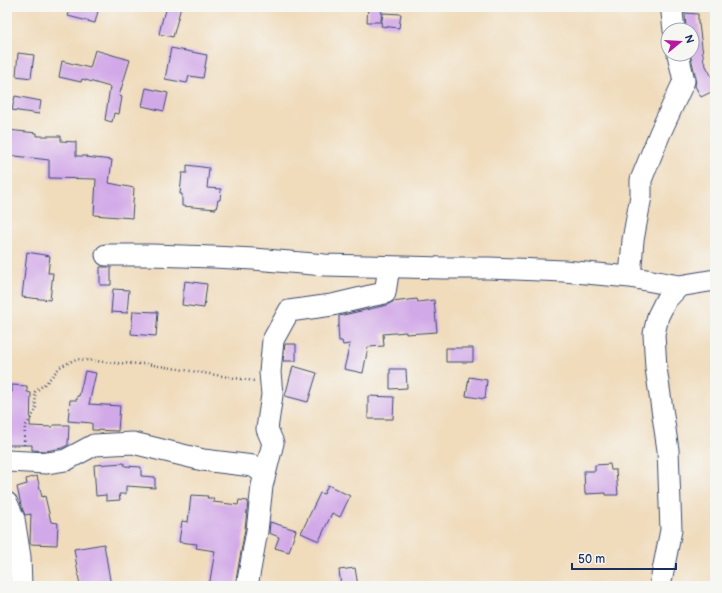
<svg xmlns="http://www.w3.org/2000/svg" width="722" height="593" font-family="'Balsamiq Sans',sans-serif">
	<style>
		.building { fill: #d2a9e8 }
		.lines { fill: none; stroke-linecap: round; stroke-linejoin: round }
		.minor-casing { stroke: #3b496c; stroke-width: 23 }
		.path { stroke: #3b496c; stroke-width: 2.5; stroke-dasharray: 1 3; stroke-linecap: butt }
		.minor { stroke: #fff; stroke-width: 21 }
	</style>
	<rect width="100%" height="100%" fill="#f6f6f2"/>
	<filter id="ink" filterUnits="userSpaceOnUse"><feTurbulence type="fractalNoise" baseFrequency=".025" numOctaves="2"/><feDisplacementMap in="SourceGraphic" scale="8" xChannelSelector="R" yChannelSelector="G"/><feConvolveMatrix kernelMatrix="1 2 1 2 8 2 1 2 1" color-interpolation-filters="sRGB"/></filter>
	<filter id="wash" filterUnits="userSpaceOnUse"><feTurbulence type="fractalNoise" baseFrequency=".012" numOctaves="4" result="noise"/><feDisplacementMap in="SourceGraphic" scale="16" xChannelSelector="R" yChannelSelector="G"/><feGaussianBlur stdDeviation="0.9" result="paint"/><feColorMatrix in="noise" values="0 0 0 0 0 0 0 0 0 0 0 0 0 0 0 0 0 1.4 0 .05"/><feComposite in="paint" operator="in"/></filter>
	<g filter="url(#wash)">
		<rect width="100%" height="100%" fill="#f0dbbb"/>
		<g id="blocks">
			<path class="building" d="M 71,7 L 99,7 L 95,23 L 68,16 Z
				M 167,7 L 181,7 L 173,37 L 159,34 L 163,17 L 164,17 Z
				M 368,7 L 382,7 L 381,22 L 367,22 Z
				M 383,13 L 401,14 L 399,28 L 381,26 Z
				M 685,13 L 698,14 L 698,24 L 699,24 L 704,62 L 715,83 L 715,90 L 701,97 L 695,86 L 696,78 L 690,54 L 692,54 L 692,30 L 686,30 Z
				M 171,48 L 207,55 L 203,78 L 189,76 L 187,83 L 165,79 Z
				M 95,50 L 130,60 L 119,96 L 122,97 L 119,114 L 114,113 L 112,122 L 105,120 L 110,87 L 82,79 L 81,82 L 59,77 L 62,61 L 90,68 Z
				M 18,53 L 34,55 L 31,78 L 16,76 Z
				M 146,88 L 168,93 L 164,111 L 142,106 Z
				M 15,96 L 41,101 L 39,114 L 12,110 Z
				M 7,130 L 37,133 L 37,136 L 61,136 L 61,141 L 76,142 L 76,156 L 87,156 L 86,157 L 112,160 L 109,183 L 134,188 L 132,218 L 94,215 L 96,179 L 49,178 L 49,160 L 7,155 L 8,144 L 7,144 Z
				M 187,165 L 209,168 L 207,188 L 221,189 L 220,200 L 218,200 L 216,209 L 182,206 L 182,194 L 180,194 L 182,173 L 187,173 Z
				M 27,252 L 50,256 L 48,273 L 53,273 L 50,300 L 22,297 Z
				M 100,267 L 111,267 L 111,285 L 100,285 Z
				M 185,281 L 207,284 L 204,308 L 182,305 Z
				M 113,289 L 129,290 L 127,313 L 111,312 Z
				M 417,299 L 418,302 L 434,300 L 437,332 L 406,334 L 406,332 L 383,334 L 384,346 L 368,347 L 363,373 L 344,369 L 350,344 L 343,345 L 342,341 L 339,341 L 338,326 L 339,326 L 339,316 L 387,305 L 392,302 Z
				M 133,311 L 158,312 L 156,336 L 131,334 Z
				M 285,344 L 296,344 L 296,361 L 283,361 Z
				M 446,348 L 473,348 L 473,362 L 446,362 Z
				M 293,366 L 317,373 L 308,402 L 285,396 Z
				M 390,369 L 406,369 L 407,388 L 390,389 Z
				M 85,371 L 96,373 L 89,404 L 120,406 L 118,431 L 92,430 L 92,423 L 68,421 L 70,400 L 77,400 L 77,396 L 79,396 Z
				M 469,377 L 487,380 L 485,399 L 466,396 Z
				M 12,385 L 27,386 L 27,392 L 31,393 L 30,426 L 52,427 L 53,425 L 69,425 L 68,445 L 62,448 L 46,451 L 32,450 L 32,445 L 7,445 L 7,392 L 12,392 Z
				M 368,396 L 394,397 L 393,419 L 368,419 Z
				M 124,463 L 125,466 L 141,467 L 141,476 L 155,477 L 155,488 L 126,486 L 126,494 L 119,494 L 120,500 L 106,501 L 106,495 L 96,496 L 94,465 Z
				M 610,464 L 611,470 L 616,470 L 618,495 L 606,495 L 606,493 L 585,494 L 584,471 L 595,471 L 595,465 Z
				M 37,476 L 42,497 L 45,496 L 51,522 L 58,523 L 57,545 L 30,544 L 31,514 L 25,515 L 21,505 L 17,487 L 27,484 L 26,479 Z
				M 328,485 L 350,496 L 340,517 L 332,513 L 319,541 L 301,533 L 320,493 L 324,494 Z
				M 191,495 L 208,496 L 207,498 L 214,498 L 213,502 L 238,505 L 239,500 L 248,501 L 245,529 L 235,586 L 209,586 L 215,551 L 196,548 L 197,544 L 179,542 L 182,521 L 188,522 Z
				M 270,522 L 296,530 L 289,552 L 275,548 L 279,537 L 269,533 Z
				M 104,544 L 111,586 L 80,586 L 74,549 Z
				M 355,568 L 358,586 L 341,586 L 339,570 Z"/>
		</g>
	</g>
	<g filter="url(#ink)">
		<use href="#blocks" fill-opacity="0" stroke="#3b496c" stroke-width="1"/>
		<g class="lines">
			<g class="minor-casing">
				<path id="minor" d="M 674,7 L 672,13 L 674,30
					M 106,255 L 151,255 L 213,257 L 254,259 L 325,265 L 443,268 L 489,268 L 564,271 L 630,277 L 679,286
					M 630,277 L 633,240 L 641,196 L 641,180 L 660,133 L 684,81 L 678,54
					M 7,461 L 47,463 L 66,460 L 94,445 L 133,443 L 203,460 L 253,466 L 265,474
					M 7,503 L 14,519 L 20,557 L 21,586
					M 247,586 L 257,531 L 262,486 L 273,443 L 267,429 L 272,395 L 270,372 L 273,340 L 289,311 L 332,305 L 370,296 L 385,293 L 389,267
					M 660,586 L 671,530 L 668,450 L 656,368 L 654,334 L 658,316 L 666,300 L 679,286 L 715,280"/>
			</g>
			<path class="path" d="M 24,445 L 25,427 L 36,410 L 35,392 L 47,382 L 60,367 L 76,359 L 114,363 L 147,364 L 254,381"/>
			<use href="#minor" class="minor"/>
		</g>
	</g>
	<rect width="722" height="593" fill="none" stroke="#f6f6f2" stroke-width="24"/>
	<g transform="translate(680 42) rotate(72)"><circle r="19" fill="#f6f6f2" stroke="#9ea6b7"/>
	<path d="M0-3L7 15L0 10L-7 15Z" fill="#b5179e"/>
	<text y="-6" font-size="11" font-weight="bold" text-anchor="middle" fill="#1b2f5e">N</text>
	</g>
	<path d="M572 563v6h104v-6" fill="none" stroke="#1b2f5e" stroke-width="2"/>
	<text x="578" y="563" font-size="12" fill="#1b2f5e" stroke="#f6f6f2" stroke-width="3" paint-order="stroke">50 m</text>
</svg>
